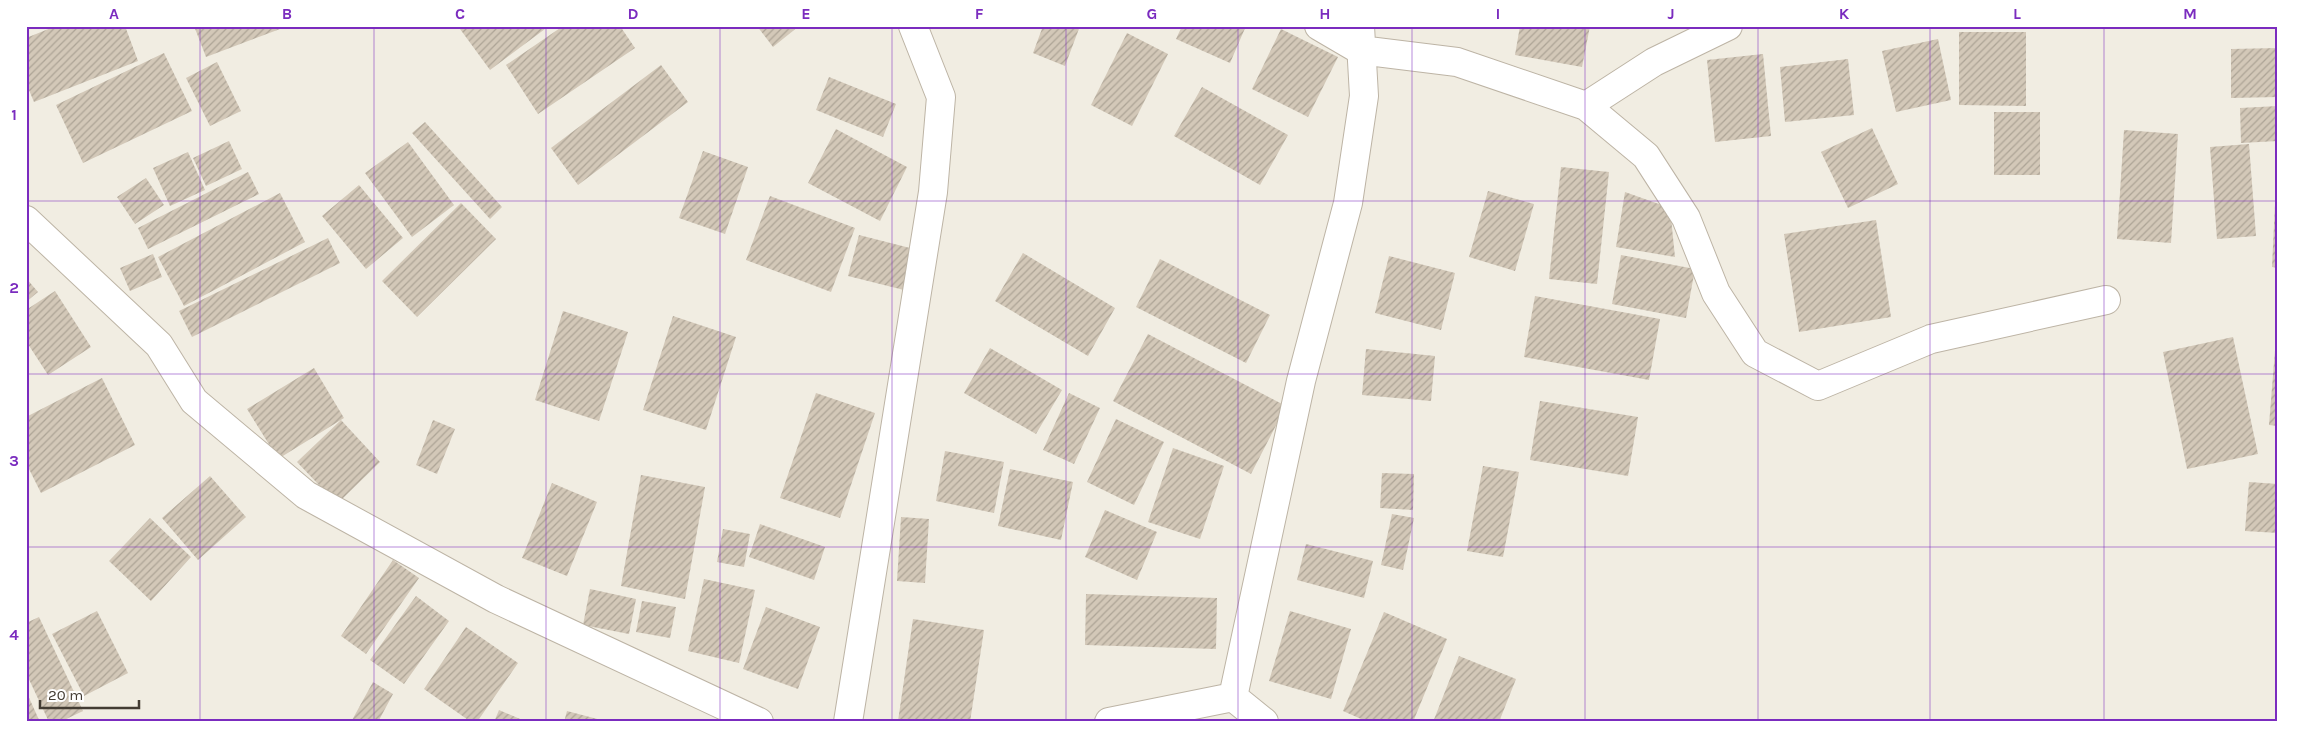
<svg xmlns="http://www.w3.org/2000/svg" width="2304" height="748" font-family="Karla,sans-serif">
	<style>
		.building { fill: url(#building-hatch) }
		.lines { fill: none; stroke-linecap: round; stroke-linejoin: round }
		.minor-casing { stroke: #bdb4a5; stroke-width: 30 }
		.minor { stroke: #fff; stroke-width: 28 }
		.grid { fill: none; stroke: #7b2cbf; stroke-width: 1; stroke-opacity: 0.55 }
		.neatline { fill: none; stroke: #7b2cbf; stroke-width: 2 }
		.grid-label { font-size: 16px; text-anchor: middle; font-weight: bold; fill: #7b2cbf }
	</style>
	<defs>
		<pattern id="building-hatch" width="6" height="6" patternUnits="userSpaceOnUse" patternTransform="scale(1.25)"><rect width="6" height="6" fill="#d3c8b8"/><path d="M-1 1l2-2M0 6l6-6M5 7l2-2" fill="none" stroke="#ada496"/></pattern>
	</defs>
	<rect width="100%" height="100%" fill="#f1ede2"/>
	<path class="building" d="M 56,26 L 125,26 L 138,61 L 34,102 L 26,83 L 26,38 Z
		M 194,26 L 288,26 L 206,57 Z
		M 464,26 L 549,26 L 490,70 L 460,29 Z
		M 563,26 L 620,26 L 635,48 L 538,114 L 506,65 Z
		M 757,26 L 799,26 L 773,47 Z
		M 1043,26 L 1080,26 L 1065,66 L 1033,53 Z
		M 1182,26 L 1246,26 L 1230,63 L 1176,39 Z
		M 1520,26 L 1590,26 L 1582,67 L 1515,55 Z
		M 1281,29 L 1338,57 L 1308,117 L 1252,89 Z
		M 1959,32 L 2026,32 L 2026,106 L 1959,105 Z
		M 1127,33 L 1168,54 L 1132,126 L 1091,105 Z
		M 1938,39 L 1951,100 L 1896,112 L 1882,51 Z
		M 2278,48 L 2278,97 L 2231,98 L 2231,49 Z
		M 164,53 L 192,111 L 83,163 L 56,105 Z
		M 1763,54 L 1771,136 L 1715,142 L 1707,60 Z
		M 1848,59 L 1854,115 L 1785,122 L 1780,67 Z
		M 217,62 L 241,111 L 210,126 L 186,78 Z
		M 661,65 L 688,102 L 578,185 L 551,148 Z
		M 829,77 L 896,104 L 883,137 L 816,110 Z
		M 1202,87 L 1288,135 L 1260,185 L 1174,136 Z
		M 2278,106 L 2278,141 L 2241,143 L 2240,108 Z
		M 1994,112 L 2040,112 L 2040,175 L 1994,175 Z
		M 425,122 L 502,207 L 490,219 L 412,133 Z
		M 1872,128 L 1898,184 L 1848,208 L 1821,152 Z
		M 836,129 L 907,167 L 880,221 L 808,183 Z
		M 2124,130 L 2178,134 L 2171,243 L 2117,239 Z
		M 229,141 L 242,169 L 206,186 L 193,158 Z
		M 408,142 L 454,205 L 412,237 L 365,173 Z
		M 2249,144 L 2256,236 L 2217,239 L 2210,147 Z
		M 703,151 L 748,167 L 725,234 L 679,218 Z
		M 188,152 L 205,190 L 170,206 L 153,168 Z
		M 1561,167 L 1609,172 L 1597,284 L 1549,279 Z
		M 248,172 L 259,194 L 148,249 L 138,228 Z
		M 146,178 L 164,205 L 135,224 L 117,197 Z
		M 2276,183 L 2278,183 L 2278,268 L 2272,267 Z
		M 359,185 L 403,238 L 366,269 L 322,216 Z
		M 1488,191 L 1534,204 L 1515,271 L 1469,257 Z
		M 1625,192 L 1670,208 L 1675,257 L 1616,247 Z
		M 280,193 L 305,242 L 184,306 L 158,257 Z
		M 770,196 L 855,228 L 831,292 L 746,260 Z
		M 461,203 L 496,239 L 417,317 L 382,281 Z
		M 1876,220 L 1891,317 L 1799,332 L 1784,234 Z
		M 859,235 L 914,249 L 904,290 L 848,276 Z
		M 328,238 L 340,263 L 192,337 L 179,311 Z
		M 1023,253 L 1115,308 L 1088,356 L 995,301 Z
		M 153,254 L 162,277 L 130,291 L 120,268 Z
		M 1621,255 L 1695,269 L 1686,318 L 1612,304 Z
		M 1389,256 L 1455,273 L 1441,330 L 1375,313 Z
		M 1160,259 L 1270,315 L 1246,363 L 1136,307 Z
		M 26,278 L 38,292 L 26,302 Z
		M 55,291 L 91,347 L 48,375 L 26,341 L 26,310 Z
		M 1535,296 L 1660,319 L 1649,380 L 1524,357 Z
		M 563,311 L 628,332 L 599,421 L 535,400 Z
		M 673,316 L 736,337 L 706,430 L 643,410 Z
		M 1148,334 L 1286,406 L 1251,474 L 1113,401 Z
		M 2233,337 L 2258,454 L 2187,469 L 2163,352 Z
		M 2276,338 L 2278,338 L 2278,426 L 2269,425 Z
		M 990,348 L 1062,390 L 1036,434 L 964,393 Z
		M 1366,349 L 1435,356 L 1431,401 L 1362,395 Z
		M 314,368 L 344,418 L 278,459 L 247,409 Z
		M 102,378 L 135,445 L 41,493 L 26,463 L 26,417 Z
		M 816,393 L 875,413 L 840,518 L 780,498 Z
		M 1069,393 L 1100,408 L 1074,464 L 1043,450 Z
		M 1540,401 L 1638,417 L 1628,476 L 1530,460 Z
		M 1116,419 L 1164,442 L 1134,505 L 1087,482 Z
		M 341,420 L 380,462 L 337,504 L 297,462 Z
		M 433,420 L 455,429 L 437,474 L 416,465 Z
		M 1173,448 L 1224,466 L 1200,539 L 1148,522 Z
		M 945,451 L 1004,462 L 994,513 L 936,501 Z
		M 1483,466 L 1519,472 L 1503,557 L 1467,551 Z
		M 1010,469 L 1073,482 L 1061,540 L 998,526 Z
		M 1382,473 L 1414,474 L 1413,510 L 1380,508 Z
		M 641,475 L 705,487 L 685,599 L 621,586 Z
		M 210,476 L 246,517 L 198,560 L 162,518 Z
		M 2249,482 L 2278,484 L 2278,533 L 2245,531 Z
		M 552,483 L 597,502 L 567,576 L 522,558 Z
		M 1105,510 L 1157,532 L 1137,580 L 1085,557 Z
		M 1392,514 L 1414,518 L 1403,570 L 1381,565 Z
		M 901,517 L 929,519 L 925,583 L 897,581 Z
		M 150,518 L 191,557 L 151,601 L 109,561 Z
		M 760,524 L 825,547 L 814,580 L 749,557 Z
		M 723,529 L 750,534 L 744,567 L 717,562 Z
		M 1306,544 L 1373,561 L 1364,598 L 1297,580 Z
		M 393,560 L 419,578 L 366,654 L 341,636 Z
		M 704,579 L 755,590 L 739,663 L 688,651 Z
		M 590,589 L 636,599 L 629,634 L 583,625 Z
		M 1086,594 L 1217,598 L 1216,649 L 1085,645 Z
		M 416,596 L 449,621 L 404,684 L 370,660 Z
		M 642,601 L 676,607 L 670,638 L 636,632 Z
		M 766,607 L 820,627 L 798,689 L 743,669 Z
		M 97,611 L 128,673 L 84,696 L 52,634 Z
		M 1290,611 L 1351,629 L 1331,699 L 1269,681 Z
		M 1384,612 L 1447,639 L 1413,722 L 1368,722 L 1343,711 Z
		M 39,617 L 83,711 L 60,722 L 49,722 L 26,673 L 26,623 Z
		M 913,619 L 984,630 L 970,722 L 898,721 Z
		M 466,627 L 518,663 L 477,722 L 471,722 L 424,689 Z
		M 1459,656 L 1516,679 L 1499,722 L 1433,722 Z
		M 373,682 L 393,694 L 378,722 L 351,722 Z
		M 26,691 L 40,722 L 26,722 Z
		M 499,710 L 527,722 L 494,722 Z
		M 567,711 L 605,721 L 605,722 L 564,722 Z"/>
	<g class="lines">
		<g class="minor-casing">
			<path id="minor" d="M 1319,26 L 1360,50 L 1457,62 L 1586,106 L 1646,156 L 1686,218 L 1716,293 L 1755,353 L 1818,386 L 1931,339 L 2106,300
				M 1586,106 L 1654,62 L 1728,26
				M 26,220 L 159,345 L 194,401 L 306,495 L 496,599 L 759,722
				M 1233,697 L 1301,381 L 1348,203 L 1364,96 L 1360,26
				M 848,722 L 933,192 L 941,97 L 913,26
				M 1109,722 L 1233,697 L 1264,722"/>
		</g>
		<use href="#minor" class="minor"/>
	</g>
	<path class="grid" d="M 200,26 L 200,722M 374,26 L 374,722M 546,26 L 546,722M 720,26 L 720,722M 892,26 L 892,722M 1066,26 L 1066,722M 1238,26 L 1238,722M 1412,26 L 1412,722M 1585,26 L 1585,722M 1758,26 L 1758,722M 1930,26 L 1930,722M 2104,26 L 2104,722M 26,201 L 2278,201M 26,374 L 2278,374M 26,547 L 2278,547"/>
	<rect width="2304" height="748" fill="none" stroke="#ffffff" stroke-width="55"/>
	<path d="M40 700v8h99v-8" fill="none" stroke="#433c33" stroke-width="2.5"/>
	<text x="48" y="700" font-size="15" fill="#433c33" stroke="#ffffff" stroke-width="4" paint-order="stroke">20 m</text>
	<rect x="28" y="28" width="2248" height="692" class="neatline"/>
	<g class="grid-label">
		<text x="114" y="19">A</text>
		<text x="287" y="19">B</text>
		<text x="460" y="19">C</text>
		<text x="633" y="19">D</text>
		<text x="806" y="19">E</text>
		<text x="979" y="19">F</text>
		<text x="1152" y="19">G</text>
		<text x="1325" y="19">H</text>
		<text x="1498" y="19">I</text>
		<text x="1671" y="19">J</text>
		<text x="1844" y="19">K</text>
		<text x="2017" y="19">L</text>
		<text x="2190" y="19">M</text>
		<text x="14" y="120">1</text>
		<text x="14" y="293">2</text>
		<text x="14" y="466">3</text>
		<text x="14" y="640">4</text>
	</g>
</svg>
